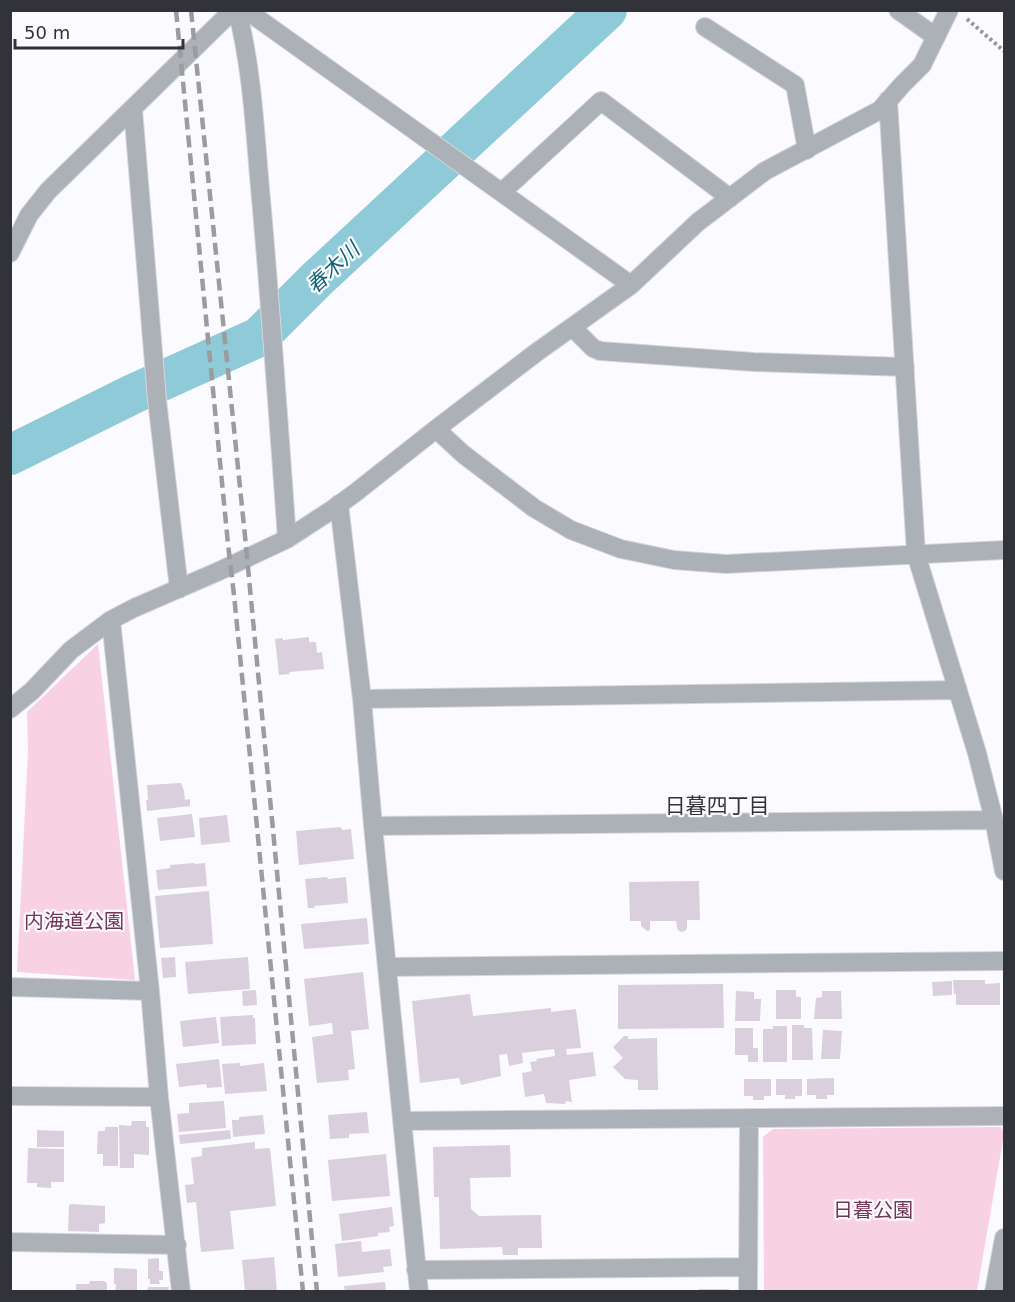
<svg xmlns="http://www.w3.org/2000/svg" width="1015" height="1302" font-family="'DejaVu Sans','Noto Sans JP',sans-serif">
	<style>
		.green { fill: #f8d1e2 }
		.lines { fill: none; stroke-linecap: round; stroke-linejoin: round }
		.river { stroke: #8fcad8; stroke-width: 40 }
		.building { fill: #d9cfdd }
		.minor-casing { stroke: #d7d7db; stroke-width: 20 }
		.path { stroke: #94949a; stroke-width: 4; stroke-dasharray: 3 3; stroke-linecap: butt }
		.minor { stroke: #abb1b6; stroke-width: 18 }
		.rail { stroke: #9b9ba0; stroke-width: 4.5; stroke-dasharray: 12 6; stroke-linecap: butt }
		.labels { text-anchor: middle; stroke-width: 4.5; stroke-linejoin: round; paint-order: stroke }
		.park-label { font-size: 20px; fill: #733655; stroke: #fbfbff }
		.water-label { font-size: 21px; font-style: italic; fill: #116270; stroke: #fbfbff }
		.neighbourhood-label { font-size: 21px; fill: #323239; stroke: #fbfbff }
	</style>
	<rect width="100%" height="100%" fill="#fbfbff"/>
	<path class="green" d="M 98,644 L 135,980 L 17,972 L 28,751 L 27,712 Z
		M 1001,1127 L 1004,1132 L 1004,1134 L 977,1291 L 764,1291 L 763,1137 L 773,1129 Z"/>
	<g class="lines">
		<path class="river" d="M 10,455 L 133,394 L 259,337 L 316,280 L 607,10"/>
	</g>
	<path class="building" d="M 309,637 L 309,642 L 316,642 L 317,653 L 322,652 L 324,669 L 289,672 L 290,674 L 279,675 L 275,639 L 283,638 L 283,640 Z
		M 181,783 L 184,791 L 185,800 L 190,799 L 190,806 L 147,811 L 146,800 L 148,800 L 147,785 Z
		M 192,814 L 195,837 L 160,841 L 157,818 Z
		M 227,815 L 230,842 L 201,845 L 199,818 Z
		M 341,827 L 342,830 L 351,829 L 354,859 L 299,865 L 296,831 Z
		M 194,863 L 195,864 L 205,863 L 207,886 L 158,890 L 156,870 L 170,868 L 170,865 Z
		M 327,877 L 328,879 L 346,877 L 348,903 L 314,906 L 315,908 L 308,908 L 305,879 Z
		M 699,881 L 700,920 L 687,920 L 687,928 L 685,931 L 681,932 L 678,930 L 677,928 L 676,921 L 650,921 L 650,930 L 647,931 L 641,926 L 641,921 L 630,921 L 629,882 Z
		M 209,891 L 213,944 L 160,948 L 155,896 Z
		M 367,918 L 369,944 L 304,949 L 301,924 Z
		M 175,957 L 176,977 L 163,978 L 161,958 Z
		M 248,957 L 250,989 L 188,994 L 185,962 Z
		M 363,972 L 369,1029 L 351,1031 L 355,1069 L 348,1070 L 349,1080 L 317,1083 L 312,1037 L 333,1034 L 332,1023 L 309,1026 L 304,979 Z
		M 953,980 L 985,980 L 985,984 L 1000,983 L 1000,1005 L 956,1005 L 956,994 L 954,994 Z
		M 952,981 L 952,995 L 933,996 L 932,982 Z
		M 723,984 L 724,1028 L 618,1029 L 618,985 Z
		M 256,990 L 257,1005 L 243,1006 L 242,991 Z
		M 776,990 L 796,990 L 796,997 L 801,997 L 801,1019 L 776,1019 Z
		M 736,991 L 754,992 L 754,999 L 761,999 L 760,1021 L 735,1021 Z
		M 822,991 L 841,991 L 842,1019 L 814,1019 L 816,998 L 822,997 Z
		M 470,994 L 473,1016 L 551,1008 L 551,1012 L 576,1009 L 581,1048 L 566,1049 L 567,1055 L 593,1052 L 596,1076 L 569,1080 L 572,1102 L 566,1101 L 565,1104 L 546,1103 L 544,1094 L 525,1097 L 522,1073 L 532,1071 L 530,1062 L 537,1061 L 536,1059 L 555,1056 L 554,1049 L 522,1053 L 523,1063 L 509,1066 L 507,1054 L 499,1055 L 501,1076 L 461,1085 L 459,1078 L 420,1083 L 412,1001 Z
		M 253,1015 L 253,1018 L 255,1018 L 256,1044 L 222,1046 L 220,1017 Z
		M 216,1017 L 219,1043 L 183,1047 L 180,1021 Z
		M 792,1025 L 804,1025 L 804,1028 L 812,1028 L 813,1060 L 792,1060 Z
		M 773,1026 L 787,1026 L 787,1062 L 763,1062 L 763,1029 L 773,1029 Z
		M 735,1028 L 753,1028 L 753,1048 L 758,1048 L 758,1062 L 748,1062 L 748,1055 L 735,1055 Z
		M 823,1030 L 842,1031 L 840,1059 L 821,1059 Z
		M 624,1036 L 628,1036 L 628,1039 L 657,1038 L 658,1090 L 638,1090 L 638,1080 L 625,1079 L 613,1067 L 623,1058 L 613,1047 Z
		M 219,1059 L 222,1087 L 207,1088 L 206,1084 L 179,1087 L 176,1064 Z
		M 240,1063 L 240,1066 L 264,1063 L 267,1091 L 225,1094 L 222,1064 Z
		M 834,1078 L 834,1095 L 827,1095 L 827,1099 L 816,1099 L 816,1095 L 807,1095 L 807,1079 Z
		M 744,1079 L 771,1079 L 771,1096 L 764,1096 L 764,1100 L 753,1100 L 753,1096 L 744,1096 Z
		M 776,1079 L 802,1079 L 802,1096 L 795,1096 L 795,1099 L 785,1099 L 785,1095 L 776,1095 Z
		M 224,1101 L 226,1128 L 179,1132 L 177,1114 L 189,1113 L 189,1103 Z
		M 367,1112 L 369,1133 L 349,1134 L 349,1138 L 330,1139 L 328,1115 Z
		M 263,1115 L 265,1134 L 233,1137 L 232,1120 L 239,1120 L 239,1117 Z
		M 132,1121 L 146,1121 L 146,1127 L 149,1127 L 149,1155 L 134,1154 L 134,1168 L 120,1168 L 119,1125 L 131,1126 Z
		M 105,1127 L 118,1127 L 118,1166 L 103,1166 L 103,1154 L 97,1154 L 98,1131 L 105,1131 Z
		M 37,1130 L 64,1131 L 64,1147 L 37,1147 Z
		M 230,1130 L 231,1139 L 180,1144 L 179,1135 Z
		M 255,1142 L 255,1149 L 270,1148 L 276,1206 L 230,1211 L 234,1249 L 201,1252 L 196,1202 L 187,1203 L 185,1185 L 194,1184 L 191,1158 L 202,1156 L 202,1148 Z
		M 510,1145 L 511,1177 L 470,1178 L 471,1209 L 479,1216 L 541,1215 L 542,1248 L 518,1248 L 518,1255 L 503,1255 L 502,1247 L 440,1249 L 439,1197 L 434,1197 L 433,1147 Z
		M 28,1148 L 64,1149 L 64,1182 L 51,1182 L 51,1188 L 37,1187 L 37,1183 L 27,1183 Z
		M 386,1154 L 390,1196 L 332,1201 L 328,1160 Z
		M 71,1204 L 105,1206 L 105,1223 L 99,1224 L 99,1232 L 68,1231 L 69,1205 Z
		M 392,1207 L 394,1226 L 389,1227 L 390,1232 L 378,1233 L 378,1236 L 342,1241 L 339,1214 Z
		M 361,1241 L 362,1252 L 390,1249 L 392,1266 L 383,1267 L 384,1272 L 338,1277 L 335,1244 Z
		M 274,1257 L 277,1292 L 245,1292 L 242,1260 Z
		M 159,1258 L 159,1271 L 163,1271 L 163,1280 L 159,1280 L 160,1284 L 150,1284 L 150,1279 L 148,1279 L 148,1259 Z
		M 114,1268 L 137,1269 L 137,1292 L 115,1292 L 116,1284 L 114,1284 Z
		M 90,1281 L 104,1281 L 107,1283 L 107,1292 L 76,1292 L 76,1285 L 77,1284 L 89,1284 Z
		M 385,1282 L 386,1292 L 345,1292 L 344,1286 Z
		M 148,1287 L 169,1287 L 168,1292 L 147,1292 Z
		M 699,1289 L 729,1289 L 729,1292 L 699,1292 Z"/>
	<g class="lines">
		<g class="minor-casing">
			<path id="minor" d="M 237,10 C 253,72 255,136 261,199 C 271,312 279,426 287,539
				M 246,10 L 631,285
				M 898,10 L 936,37
				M 705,27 L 795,85 L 807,150
				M 888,100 L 916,554 L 977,753 L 994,820 L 1004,871
				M 133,109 L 157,400 L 179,589
				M 502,192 L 601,101 L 730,198
				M 10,253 L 29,215 L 48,191 L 224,19 L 229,10
				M 572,327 L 593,348 L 600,351 L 754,362 L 905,367
				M 436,429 L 463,454 L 534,508 L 571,530 L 621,549 L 674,560 L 726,564 L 1004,550
				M 339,504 L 362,699 L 373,826 L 419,1292
				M 111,620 L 150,991 L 159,1097 L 181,1292
				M 362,699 L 958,690
				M 10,709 L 32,691 L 71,650 L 111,620 L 134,608 L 217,572 L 287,539 L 330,511 L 355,493 L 436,429 L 537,352 L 631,285 L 698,222 L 765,171 L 880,110 L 902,85 L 922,65 L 949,10
				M 373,826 L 994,820
				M 387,967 L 1004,961
				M 10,987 L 150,991
				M 10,1096 L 159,1097
				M 402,1121 L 1004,1116
				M 10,1242 L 177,1245
				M 416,1270 L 748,1267
				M 748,1292 L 749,1118
				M 994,1292 L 1004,1238"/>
		</g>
		<path class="path" d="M 967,19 L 1004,51"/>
		<use href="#minor" class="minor"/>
		<path class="rail" d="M 176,10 L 228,544 L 234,595 L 303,1292
			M 191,10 L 245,536 L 317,1292"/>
	</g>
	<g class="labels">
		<g class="park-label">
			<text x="74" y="928">内海道公園</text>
			<text x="873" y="1217">日暮公園</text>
		</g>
		<g class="water-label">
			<text transform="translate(333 268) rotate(-43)" y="7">春木川</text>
		</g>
		<g class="neighbourhood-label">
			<text x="717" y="813">日暮四丁目</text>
		</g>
	</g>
	<rect width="1015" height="1302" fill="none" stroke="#323239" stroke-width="24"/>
	<path d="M15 39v9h168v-9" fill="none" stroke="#323239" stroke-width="3"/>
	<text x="24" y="39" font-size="18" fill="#323239" stroke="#fbfbff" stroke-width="4.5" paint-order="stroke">50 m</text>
</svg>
